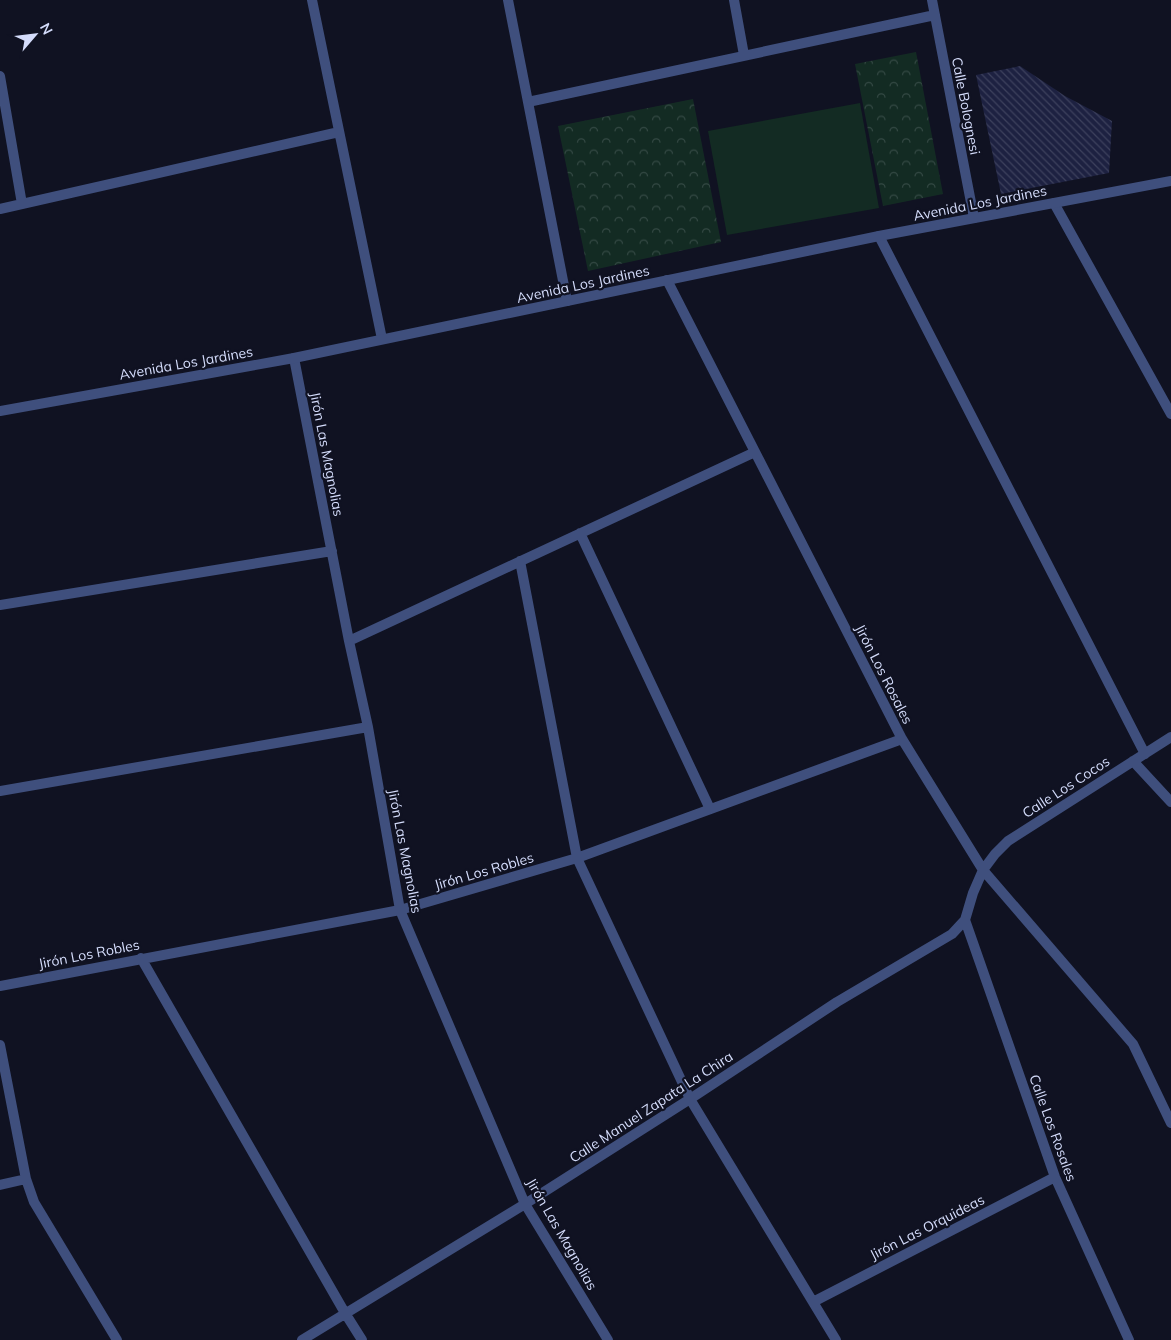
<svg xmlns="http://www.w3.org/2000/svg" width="1171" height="1340" font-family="Mulish,sans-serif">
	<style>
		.forest { fill: url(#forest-crowns) }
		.garden { fill: #132b23 }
		.building { fill: url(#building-back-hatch) }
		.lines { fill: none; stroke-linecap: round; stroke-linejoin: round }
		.minor { stroke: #3f4f7d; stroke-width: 10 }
		.tertiary { stroke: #3f4f7d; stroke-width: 10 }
		.labels { text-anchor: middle; stroke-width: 4.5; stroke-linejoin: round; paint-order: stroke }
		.street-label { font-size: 14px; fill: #d4dcfb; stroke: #101222 }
	</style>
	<defs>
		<pattern id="forest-crowns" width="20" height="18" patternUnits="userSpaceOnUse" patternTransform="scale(1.25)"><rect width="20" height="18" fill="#132b23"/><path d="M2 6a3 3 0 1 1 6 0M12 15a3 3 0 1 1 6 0" fill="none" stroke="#344944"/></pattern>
		<pattern id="building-back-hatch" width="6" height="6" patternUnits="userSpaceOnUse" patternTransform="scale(1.25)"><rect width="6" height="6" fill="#1d2141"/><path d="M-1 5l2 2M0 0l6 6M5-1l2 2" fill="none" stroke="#3d415d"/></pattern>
	</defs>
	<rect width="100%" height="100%" fill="#101222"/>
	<path class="forest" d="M 916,52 L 943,194 L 883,206 L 855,64 Z
		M 693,99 L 721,242 L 588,271 L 558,126 Z"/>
	<path class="garden" d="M 860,103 L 879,208 L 727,235 L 708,131 Z"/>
	<path class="building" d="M 1020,66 L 1065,96 L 1112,121 L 1109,173 L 1001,194 L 976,75 Z"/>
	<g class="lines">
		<path class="minor" d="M 312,0 L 382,339
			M 508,0 L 567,301
			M 734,0 L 744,55
			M 932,0 L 974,218
			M 0,76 L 22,204
			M 528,102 L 935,15
			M 1054,203 L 1171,414
			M 0,209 L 339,132
			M 879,236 L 1145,754
			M 667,280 L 902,739 L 983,870 L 1133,1044 L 1171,1123
			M 294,358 L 349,641 L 368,727 L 400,910 L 525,1204 L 608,1340
			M 580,533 L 710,809
			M 520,561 L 577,858 L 690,1099 L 836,1340
			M 0,605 L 332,551
			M 349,641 L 755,452
			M 1133,761 L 1171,802
			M 0,791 L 368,727
			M 965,920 L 1055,1177 L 1129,1340
			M 141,958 L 345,1313 L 362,1340
			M 0,986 L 400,910 L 577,858 L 902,739
			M 0,1045 L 26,1179 L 34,1202 L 117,1340
			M 0,1185 L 26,1179
			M 813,1302 L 1055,1177
			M 302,1340 L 525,1204 L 690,1099 L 837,1002 L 952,934 L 965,920 L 973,893 L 983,870 L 995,854 L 1008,841 L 1171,737"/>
		<path class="tertiary" d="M 0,411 L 294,358 L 879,236 L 1171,181"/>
	</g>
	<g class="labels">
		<g class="street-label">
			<text transform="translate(966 106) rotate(79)" y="5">Calle Bolognesi</text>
			<text transform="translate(980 203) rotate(-11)" y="5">Avenida Los Jardines</text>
			<text transform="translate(583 284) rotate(-12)" y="5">Avenida Los Jardines</text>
			<text transform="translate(186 363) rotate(-10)" y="5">Avenida Los Jardines</text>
			<text transform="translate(327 454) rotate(79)" y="5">Jirón Las Magnolias</text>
			<text transform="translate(884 674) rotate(63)" y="5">Jirón Los Rosales</text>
			<text transform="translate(1066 787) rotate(-33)" y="5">Calle Los Cocos</text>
			<text transform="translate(405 851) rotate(79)" y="5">Jirón Las Magnolias</text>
			<text transform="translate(484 871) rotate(-16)" y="5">Jirón Los Robles</text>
			<text transform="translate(89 954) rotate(-11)" y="5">Jirón Los Robles</text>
			<text transform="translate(651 1107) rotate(-33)" y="5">Calle Manuel Zapata La Chira</text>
			<text transform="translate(1053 1128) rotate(70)" y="5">Calle Los Rosales</text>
			<text transform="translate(927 1227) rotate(-27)" y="5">Jirón Las Orquideas</text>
			<text transform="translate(562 1234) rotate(60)" y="5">Jirón Las Magnolias</text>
		</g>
	</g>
	<g transform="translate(35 35) rotate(62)" stroke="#101222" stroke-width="4" paint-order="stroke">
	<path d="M0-4L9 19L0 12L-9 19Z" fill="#d4dcfb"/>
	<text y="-8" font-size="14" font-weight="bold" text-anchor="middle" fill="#d4dcfb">N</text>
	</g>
</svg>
